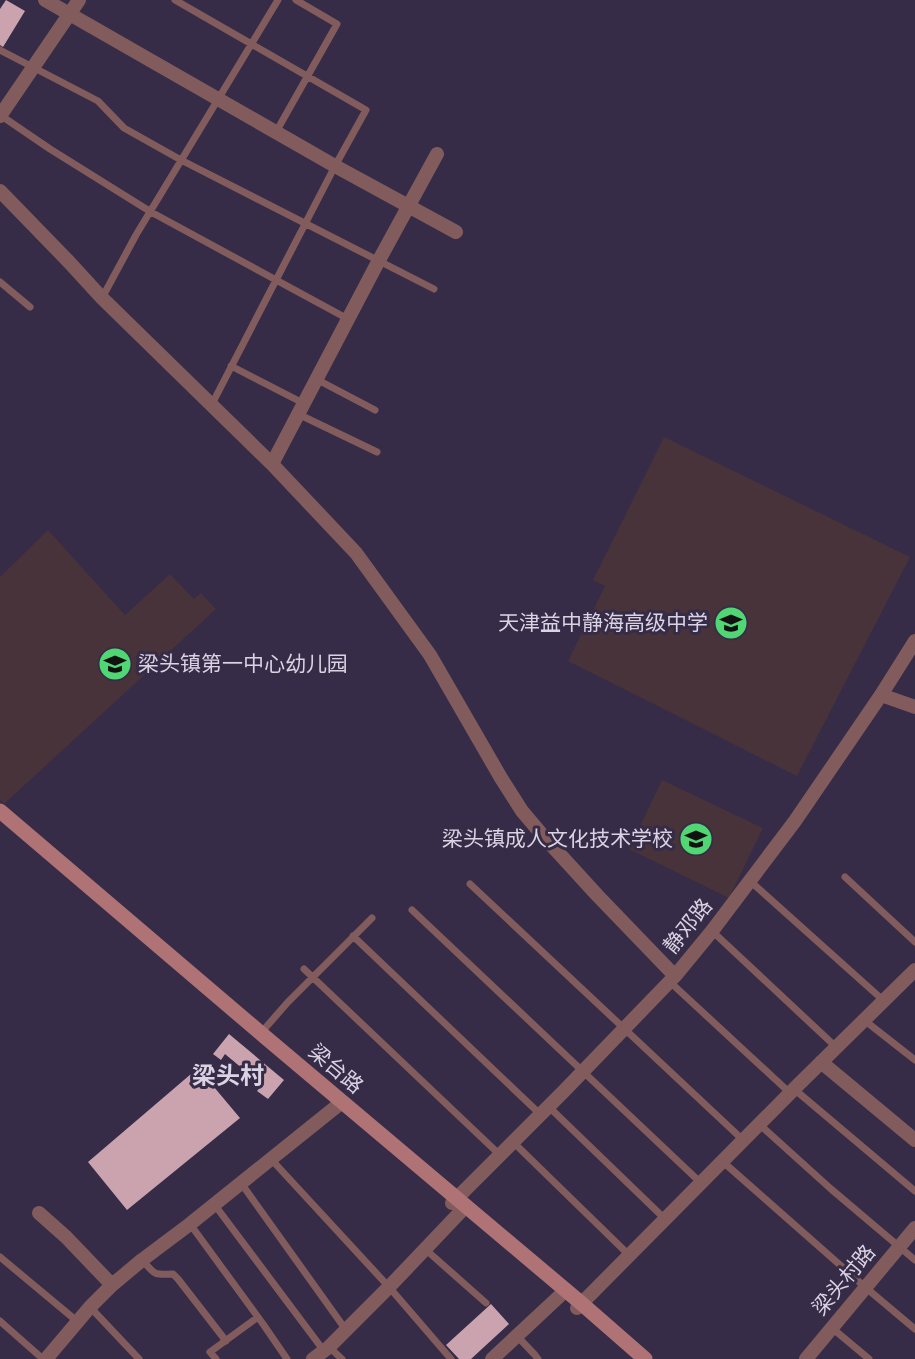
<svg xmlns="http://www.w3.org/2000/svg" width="915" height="1359" font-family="'DejaVu Sans','Noto Sans SC',sans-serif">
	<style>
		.education { fill: #473339 }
		.building { fill: #caa3af }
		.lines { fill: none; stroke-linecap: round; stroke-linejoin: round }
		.service { stroke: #825c5d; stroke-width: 7 }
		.minor { stroke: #825c5d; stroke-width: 14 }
		.secondary { stroke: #af7275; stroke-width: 15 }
		.labels { text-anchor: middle; stroke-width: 6; stroke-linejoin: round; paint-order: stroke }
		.poi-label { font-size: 21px; fill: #d9d3e4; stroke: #362c47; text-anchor: end }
		.street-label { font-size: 21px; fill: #d9d3e4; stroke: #362c47 }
		.quarter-label { font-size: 24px; font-weight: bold; fill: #d9d3e4; stroke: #362c47 }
	</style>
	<rect width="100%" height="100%" fill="#362c47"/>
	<path class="education" d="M 664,437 L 910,557 L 797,776 L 568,661 L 605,586 L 593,580 Z
		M 48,530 L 125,615 L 170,574 L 194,599 L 201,593 L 216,609 L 4,804 L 0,800 L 0,577 Z
		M 662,780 L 763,828 L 729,898 L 629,849 Z"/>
	<path class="building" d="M 6,0 L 25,11 L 3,47 L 0,45 L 0,9 Z
		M 229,1034 L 284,1080 L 268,1099 L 257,1091 L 262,1085 L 225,1054 L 221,1060 L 213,1054 Z
		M 198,1068 L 240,1118 L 127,1210 L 88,1162 Z
		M 491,1304 L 509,1324 L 471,1359 L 459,1359 L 446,1345 Z"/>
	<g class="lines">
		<path class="service" d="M 175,0 L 366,110 L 335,166 L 212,404
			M 0,50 L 98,101 L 124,128 L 181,160 L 434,289
			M 0,115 L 50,149 L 151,212 L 348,319
			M 276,132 L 337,24 L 296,0
			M 0,282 L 30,307
			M 102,298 L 136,235 L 278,0
			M 231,366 L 303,403
			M 316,379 L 375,410
			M 298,414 L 377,452
			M 845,877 L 915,942
			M 750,881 L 884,1001
			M 470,884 L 743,1140
			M 412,910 L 701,1183
			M 712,931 L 836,1047
			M 353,936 L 541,1115
			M 304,969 L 500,1155
			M 670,982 L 790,1093
			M 864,1020 L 915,1060
			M 260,1034 L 288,1002 L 372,918
			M 794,1089 L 915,1191
			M 549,1107 L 665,1219
			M 759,1124 L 831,1189 L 915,1260
			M 513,1142 L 629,1255
			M 270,1158 L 389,1287 L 451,1359
			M 722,1161 L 865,1287 L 915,1329
			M 241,1183 L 346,1330
			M 214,1204 L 324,1351
			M 190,1224 L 263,1324 L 287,1359
			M 425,1249 L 486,1303
			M 0,1257 L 78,1322
			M 142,1260 C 156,1275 152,1275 173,1274 L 178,1279 L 226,1341
			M 90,1307 L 139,1359
			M 0,1321 L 43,1359
			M 832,1328 L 869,1359
			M 517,1336 L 535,1355 L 538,1359
			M 329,1347 L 342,1359
			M 216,1359 L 210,1352 L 258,1317"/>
		<path class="minor" d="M 45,0 L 335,166 L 456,232
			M 0,116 L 79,0
			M 0,191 L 69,262 L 102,298 L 272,464 L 356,553 L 430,655 L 501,778 L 522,811 L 544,837 L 597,895 L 675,976
			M 272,464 L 378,262 L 437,154
			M 881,695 L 915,707
			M 821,1062 L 915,1140
			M 452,1203 L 564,1091 L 675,976 L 712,931 L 795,821 L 881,695 L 915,641
			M 39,1213 L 66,1237 L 112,1285
			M 577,1308 L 798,1085 L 915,970
			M 46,1359 L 90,1307 L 112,1285 L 142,1260 L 190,1224 L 342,1102
			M 313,1359 L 329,1347 L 389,1287 L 466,1206
			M 492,1359 L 566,1290
			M 806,1359 L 915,1228"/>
		<path class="secondary" d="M 0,811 L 264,1036 L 581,1303 L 645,1359"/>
	</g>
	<defs>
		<g id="school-disc" transform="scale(1.725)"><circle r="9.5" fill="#51d674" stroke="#362c47"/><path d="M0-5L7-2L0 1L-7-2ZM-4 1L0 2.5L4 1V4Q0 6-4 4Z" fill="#111"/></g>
	</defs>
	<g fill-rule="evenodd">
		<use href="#school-disc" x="731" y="623"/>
		<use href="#school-disc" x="115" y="664"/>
		<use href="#school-disc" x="696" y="839"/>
	</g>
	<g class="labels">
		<g class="poi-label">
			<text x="708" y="630">天津益中静海高级中学</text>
			<text x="138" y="671" text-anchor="start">梁头镇第一中心幼儿园</text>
			<text x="673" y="846">梁头镇成人文化技术学校</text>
		</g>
		<g class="street-label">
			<text transform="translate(688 926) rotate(-51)" y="7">静邓路</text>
			<text transform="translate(336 1069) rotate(40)" y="7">梁台路</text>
			<text transform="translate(844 1280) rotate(-50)" y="7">梁头村路</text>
		</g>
		<g class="quarter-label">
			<text x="228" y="1084">梁头村</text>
		</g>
	</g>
</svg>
